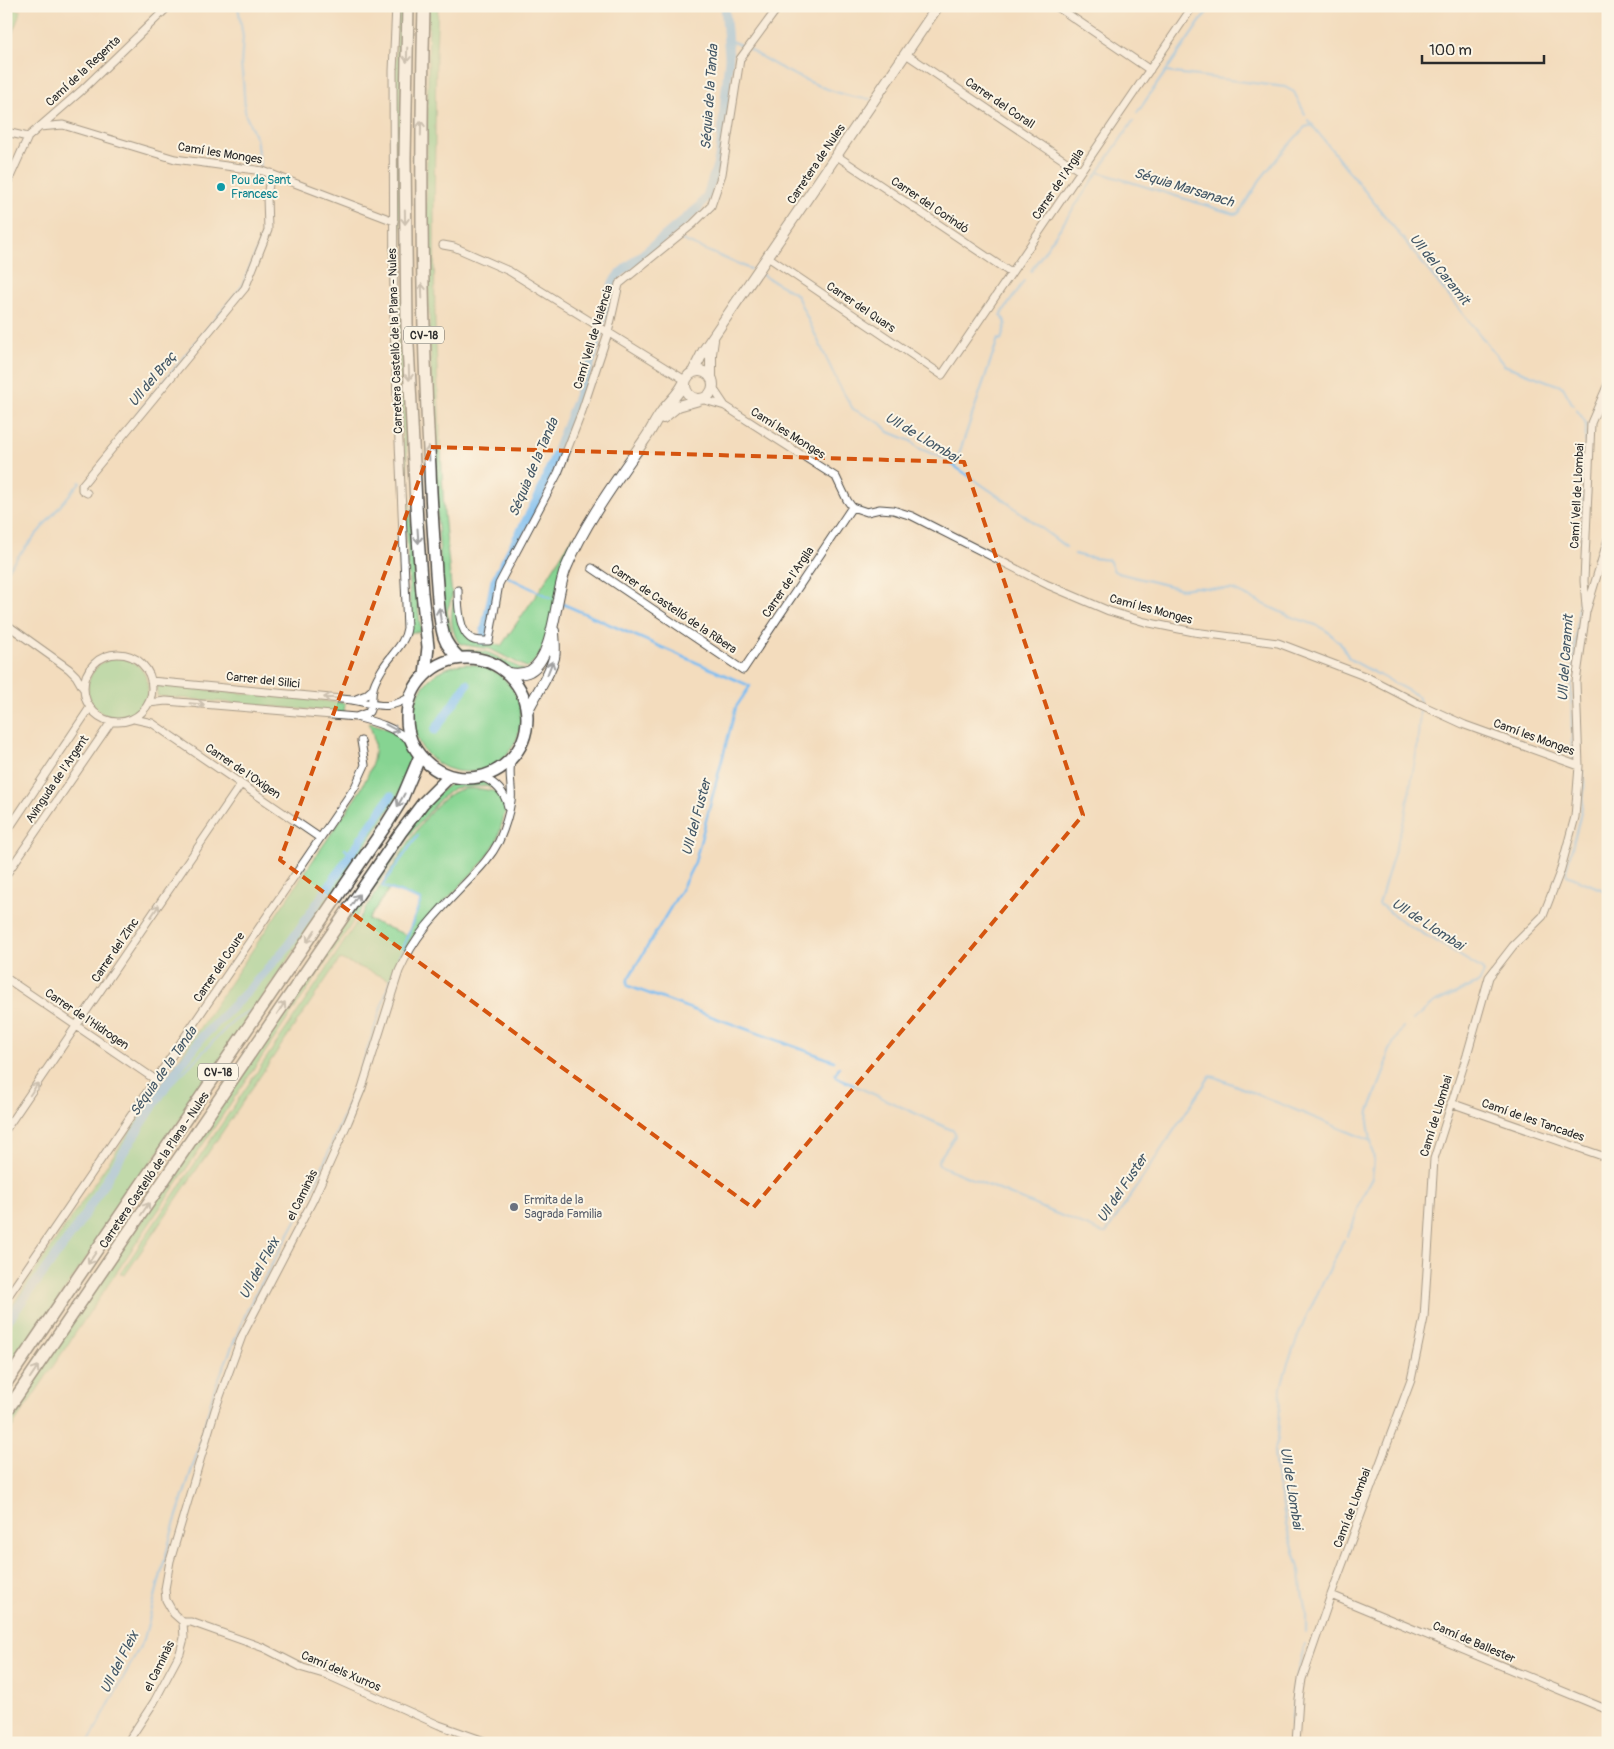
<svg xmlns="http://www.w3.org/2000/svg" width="1614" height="1749" font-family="Pangolin,sans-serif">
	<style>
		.green { fill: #86d492; stroke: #58805e; fill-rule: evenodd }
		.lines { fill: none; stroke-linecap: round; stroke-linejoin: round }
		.stream { stroke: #7cbdf1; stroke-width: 2.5 }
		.canal { stroke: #7cbdf1; stroke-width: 9 }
		.street-casing { stroke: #494641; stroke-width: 9 }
		.secondary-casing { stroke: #494641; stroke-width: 12 }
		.primary-casing { stroke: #494641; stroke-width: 14 }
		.street { stroke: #fff; stroke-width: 7 }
		.secondary { stroke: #fff; stroke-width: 10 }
		.primary { stroke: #fff; stroke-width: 11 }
		.oneway { stroke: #a0a0a0 }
		.marked { fill: none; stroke: #d5540f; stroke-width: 4; stroke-dasharray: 10 6; stroke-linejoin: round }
		.culture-dot { fill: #0f9aa8; stroke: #fcf5e5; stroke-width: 2 }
		.worship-dot { fill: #6b7280; stroke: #fcf5e5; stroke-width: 2 }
		.labels { text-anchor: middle; stroke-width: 4; stroke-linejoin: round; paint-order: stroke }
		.shield { fill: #fcf5e5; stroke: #6a6863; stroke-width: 1 }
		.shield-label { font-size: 11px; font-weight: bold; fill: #2b2b2b }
		.street-label { font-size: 12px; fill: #2b2b2b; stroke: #fcf5e5 }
		.culture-label { font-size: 12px; fill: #0d838f; stroke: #fcf5e5; text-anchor: start }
		.worship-label { font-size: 12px; fill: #5b616d; stroke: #fcf5e5; text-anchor: start }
		.water-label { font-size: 14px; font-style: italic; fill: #435766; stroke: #fcf5e5 }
	</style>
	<rect width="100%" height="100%" fill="#fcf5e5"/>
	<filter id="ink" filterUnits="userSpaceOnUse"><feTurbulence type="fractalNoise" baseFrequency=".02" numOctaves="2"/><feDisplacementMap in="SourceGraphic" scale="10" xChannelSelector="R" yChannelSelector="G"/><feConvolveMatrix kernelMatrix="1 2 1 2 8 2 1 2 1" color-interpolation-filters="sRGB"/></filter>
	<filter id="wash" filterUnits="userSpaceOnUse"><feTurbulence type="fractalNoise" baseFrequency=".0096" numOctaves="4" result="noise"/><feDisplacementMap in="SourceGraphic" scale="20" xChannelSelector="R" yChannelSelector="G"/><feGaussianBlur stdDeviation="1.12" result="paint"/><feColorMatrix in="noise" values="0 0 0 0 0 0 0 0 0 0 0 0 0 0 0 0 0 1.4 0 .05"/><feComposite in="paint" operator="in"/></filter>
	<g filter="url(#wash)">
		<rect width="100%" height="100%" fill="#f3dcbd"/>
		<path class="green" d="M 6,6 L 21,11 L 9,42 L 6,42 Z
			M 397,6 L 403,6 C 399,133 400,260 404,387 C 408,469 411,551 421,632 L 412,632 L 408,636 L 410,607 L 398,343 L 394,133 Z
			M 429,6 L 438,6 L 436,51 L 434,218 L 435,323 L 444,514 L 452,597 L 447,611 L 451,631 L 448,631 L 444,612 L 434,472 L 426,215 Z
			M 574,535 L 561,571 L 550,627 L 539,656 L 528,668 L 490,649 L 465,645 L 459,643 C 450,629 450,611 455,597 L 468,637 L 501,646 L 543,585 Z
			M 449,635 L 452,635 L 455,643 L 462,649 L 487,652 L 524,670 L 514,671 L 487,656 L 460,651 L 456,648 Z
			M88 688a30 30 0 1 1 60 0a30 30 0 1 1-60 0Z
			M413 718a54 54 0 1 1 108 0a54 54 0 1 1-108 0Z
			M 157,685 L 345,703 L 344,713 L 157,696 Z
			M 369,723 C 423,736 414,759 396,800 L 6,1377 L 6,1314 L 360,791 C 373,765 380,751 369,723 Z
			M 480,781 L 489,784 L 494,788 L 484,786 L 454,788 L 440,799 L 408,837 L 349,928 L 6,1436 L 6,1420 L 411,825 C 420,814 443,784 457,782 C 464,781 473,782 480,781 Z
			M 481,789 L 499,792 L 506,809 L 497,841 L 484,861 L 425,922 L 412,938 L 403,954 L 393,981 L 340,959 L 125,1275 L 120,1274 L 322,976 L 410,840 C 420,826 442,793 460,790 C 467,788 474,789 481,789 ZM 389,889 L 421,900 L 407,935 L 368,920 Z"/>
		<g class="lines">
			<path class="stream" d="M 238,6 L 243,37 L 241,65 L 243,80 L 245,110 L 246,116 L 256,138 L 260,166
				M 728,40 L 741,45
				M 749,49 C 777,68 838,99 871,99
				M 1166,72 L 1285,87 L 1294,92 L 1305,114
				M 1137,113 L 1211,6
				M 1308,120 L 1504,365 L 1563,387 L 1573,405
				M 723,147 L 732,54 L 728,6
				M 1098,172 L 1234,214 L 1239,213 L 1260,180 L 1279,156 L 1305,127 L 1313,125
				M 264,178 L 264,216
				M 682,240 L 750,269
				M 1031,271 L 1133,121
				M 762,275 L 793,292 L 797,296 L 838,383 L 853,409 L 880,423 L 889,432 L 911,441 L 918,448 L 941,457 L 1004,500 L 1066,547
				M 604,323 L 611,298 L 620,277 L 686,224 L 700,210 L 709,197 L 721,160
				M 137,414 L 242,286 L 261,239
				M 955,466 L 998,339 L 1001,340 L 1006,323 L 1001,315 L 1024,281
				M 536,501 L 540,499 L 594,360 L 600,338
				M 1075,554 L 1086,557 L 1109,560 L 1114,571 L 1118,573 L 1182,589 L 1195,587 L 1234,590 L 1289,616 L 1316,625 L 1327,631 L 1340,643 L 1349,658 L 1355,662 L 1418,696 L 1420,702
				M 6,571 L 80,482
				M 508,577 L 551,598
				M 563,604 L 750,686 L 736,707 L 695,862 L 681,890 L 628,979 L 627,983 L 628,986 L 834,1061
				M 1574,761 L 1572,756 L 1571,690 L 1579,602 L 1586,426 L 1584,420 L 1576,409
				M 1583,771 C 1589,797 1572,844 1566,871 L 1567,875 L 1608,892
				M 1413,1020 L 1434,1003 L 1476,984 L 1480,981 L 1484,972 L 1482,969 L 1402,921 L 1379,904 L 1405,816 L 1417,749 L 1420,711
				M 201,1039 L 200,1037 L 265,969 L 287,942 L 349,853 L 345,849
				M 839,1067 L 835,1075 L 836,1077 L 954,1131 L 955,1136 L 938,1161 L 939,1165 L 1103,1233 L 1106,1233 L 1210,1076 L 1215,1077 L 1371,1141
				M 1347,1236 L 1352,1227 L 1362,1197 L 1372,1178 L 1374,1160 L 1368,1122 L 1369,1111 L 1386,1067 L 1388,1052 L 1403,1027
				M 6,1327 L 73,1237 L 168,1088 L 232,1022 L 244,1014 L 250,1011
				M 1306,1632 L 1306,1613 L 1302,1592 L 1300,1571 L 1286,1525 L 1282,1499 L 1277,1481 L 1274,1451 L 1278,1439 L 1281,1387 L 1288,1363 L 1304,1321 L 1344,1240
				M 1291,1733 L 1294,1685 L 1305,1644
				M 88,1743 L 144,1639 L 173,1528 L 197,1453 L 214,1390 L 249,1306 L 313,1190 L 352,1095 L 390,982 L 421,900 L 382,886 L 418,835"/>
			<path class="canal" d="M 601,324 L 613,282 L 619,274 L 699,207 L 707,195 L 717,165 L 720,152 L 729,57 L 725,6
				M 483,640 L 495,580 L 540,494 L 592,360 L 599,332
				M 435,730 L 467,684
				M 6,1323 L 77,1227 L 126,1148 L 173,1075 L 202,1037 L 246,993 L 287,947 L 391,796"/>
		</g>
	</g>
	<g filter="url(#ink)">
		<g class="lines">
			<g class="street-casing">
				<path id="street" d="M 1056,6 L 1150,70
					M 906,54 L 1080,171
					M 39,127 L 63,125 L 175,159 L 263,171 L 394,221
					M 6,132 L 28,137
					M 837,156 L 1011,273
					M 6,186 L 28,137 L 81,91 L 169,6
					M 443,245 L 454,247 L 509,271 L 685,380
					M 768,257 L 942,375 L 1193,6
					M 713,388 L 725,406
					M 701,399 L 725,406 L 836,477 L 847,500 L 852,507 L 867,512 L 880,509 L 893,510 L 912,516 L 1048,585 L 1109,611 L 1145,622 L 1194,632 L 1278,643 L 1367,677 L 1417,703 L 1465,725 L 1579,766
					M 87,493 L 82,490 L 82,485 L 245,288 L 268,230 L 267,196 L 271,173
					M 592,568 L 743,670 L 852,507
					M 458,590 C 458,602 459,629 469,637 C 474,642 482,641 489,641 L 499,584 L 558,473 L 581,414 L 608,333 L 619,284 L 693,224 L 711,206 L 722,174 L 740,59 L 779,6
					M 1586,607 L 1584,581 L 1591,423 L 1608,384
					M 6,624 L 69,669 L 76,676 L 83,688
					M84 688a34 34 0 1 1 68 0a34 34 0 1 1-68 0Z
					M 151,681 L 352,700 C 379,705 387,711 412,696
					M 354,700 L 366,695 L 373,689
					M 149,703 L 166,701 L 356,717 C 379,723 392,727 411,741
					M 356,717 L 369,712 C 373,704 371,697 373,689 C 374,683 378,676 381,671 C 389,656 405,645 407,628 L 394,326 L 393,71 L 396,6
					M 134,719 L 152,723 L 320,838
					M 482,777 C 496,783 505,792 508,807
					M 6,833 L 89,709
					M 6,875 L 111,722
					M 6,978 L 156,1080
					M 1451,1103 L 1608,1158
					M 6,1129 L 241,784
					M 6,1299 L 355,787 L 365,765 L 361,741
					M 1331,1595 L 1608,1710
					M 183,1622 L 191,1622 L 264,1648 L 303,1668 L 327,1675 L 439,1725 L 490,1743
					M 127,1743 L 154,1702 L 180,1653 L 184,1638 L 183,1622 L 174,1614 L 166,1600 L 165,1589 L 170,1561 L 215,1410 L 242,1336 L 313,1200 L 348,1122 L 362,1088 L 399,971 C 415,935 436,914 463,886 C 476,872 490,859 499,841 C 504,829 509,814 511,801 C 513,788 507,772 512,759
					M 1296,1743 L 1299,1699 L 1302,1679 L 1331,1595 L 1411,1380 L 1424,1318 L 1434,1159 L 1467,1055 L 1489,977 L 1513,946 L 1543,916 L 1560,872 L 1575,817 L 1579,766 L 1576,682 L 1586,612 L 1608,539"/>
			</g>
			<g class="secondary-casing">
				<path id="secondary" d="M685 385a14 14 0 1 1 28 0a14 14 0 1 1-28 0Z
					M 693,372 L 704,350 L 938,6
					M 711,377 L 711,354 L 713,340
					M 663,418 L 678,406 L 699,400
					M 508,673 C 515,674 524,674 530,671 C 555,657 555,593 566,568 C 586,521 616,481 645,439 C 651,431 655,421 661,413 C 668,402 677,397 684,383
					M 528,710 C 536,693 549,677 554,658 C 556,649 554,639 554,631"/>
			</g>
			<g class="primary-casing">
				<path id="primary" d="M 408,6 L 405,158 L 407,325 L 417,523 L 422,593 L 428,647 L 425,675
					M 424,6 C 420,160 421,314 430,468 C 431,503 434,538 436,573 C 438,594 438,617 444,637 C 447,646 453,652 459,658
					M407 718a60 60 0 1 1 120 0a60 60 0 1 1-120 0Z
					M 6,1383 L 386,825 L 401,801 L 420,756
					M 6,1412 L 401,832 L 423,803 L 450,776"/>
			</g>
			<use href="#street" class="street"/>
			<use href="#secondary" class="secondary"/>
			<use href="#primary" class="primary"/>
		</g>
		<defs><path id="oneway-shaft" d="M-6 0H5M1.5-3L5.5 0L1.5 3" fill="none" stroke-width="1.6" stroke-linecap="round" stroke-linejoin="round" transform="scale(1.25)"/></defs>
		<g class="oneway">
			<use href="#oneway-shaft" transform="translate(407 55) rotate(92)"/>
			<use href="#oneway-shaft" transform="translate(421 128) rotate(-89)"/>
			<use href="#oneway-shaft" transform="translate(405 217) rotate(89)"/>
			<use href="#oneway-shaft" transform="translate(422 291) rotate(-92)"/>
			<use href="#oneway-shaft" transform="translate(409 373) rotate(88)"/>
			<use href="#oneway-shaft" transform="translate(429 453) rotate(-93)"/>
			<use href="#oneway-shaft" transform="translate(418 536) rotate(86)"/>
			<use href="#oneway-shaft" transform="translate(440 615) rotate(-98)"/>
			<use href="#oneway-shaft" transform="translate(550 668) rotate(-69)"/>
			<use href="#oneway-shaft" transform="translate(331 698) rotate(-174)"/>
			<use href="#oneway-shaft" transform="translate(197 704) rotate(5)"/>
			<use href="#oneway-shaft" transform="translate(392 728) rotate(28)"/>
			<use href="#oneway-shaft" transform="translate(401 800) rotate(119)"/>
			<use href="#oneway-shaft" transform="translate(355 900) rotate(-55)"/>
			<use href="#oneway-shaft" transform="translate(155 911) rotate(-56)"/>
			<use href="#oneway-shaft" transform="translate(311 936) rotate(124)"/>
			<use href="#oneway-shaft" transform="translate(281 1008) rotate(-56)"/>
			<use href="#oneway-shaft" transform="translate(34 1089) rotate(-56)"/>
			<use href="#oneway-shaft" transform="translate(145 1209) rotate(-56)"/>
			<use href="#oneway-shaft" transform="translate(92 1258) rotate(124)"/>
			<use href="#oneway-shaft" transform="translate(34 1372) rotate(-56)"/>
		</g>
	</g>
	<path d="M0 0H1614V1749H0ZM 431,447 L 964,462 L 1083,815 L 753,1208 L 280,860 Z" fill="#f3dcbd" fill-opacity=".55" fill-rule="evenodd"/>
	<path class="marked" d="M 431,447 L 964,462 L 1083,815 L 753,1208 L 280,860 Z"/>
	<circle class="culture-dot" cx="221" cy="187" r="5"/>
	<circle class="worship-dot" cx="514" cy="1207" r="5"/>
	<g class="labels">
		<g class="shield">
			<rect x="404" y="326.5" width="40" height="17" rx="4"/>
			<rect x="198" y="1063.5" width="40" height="17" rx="4"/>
		</g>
		<g class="shield-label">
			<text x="424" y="339">CV-18</text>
			<text x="218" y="1076">CV-18</text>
		</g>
		<g class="street-label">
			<text transform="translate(83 71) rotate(-43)" y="4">Camí de la Regenta</text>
			<text transform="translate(1000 103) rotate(34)" y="4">Carrer del Corall</text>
			<text transform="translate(220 153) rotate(9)" y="4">Camí les Monges</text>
			<text transform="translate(816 164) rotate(-56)" y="4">Carretera de Nules</text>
			<text transform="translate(1058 184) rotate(-56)" y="4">Carrer de l'Argila</text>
			<text transform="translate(930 205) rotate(34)" y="4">Carrer del Corindó</text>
			<text transform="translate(861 307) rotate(34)" y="4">Carrer del Quars</text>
			<text transform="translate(593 337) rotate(-73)" y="4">Camí Vell de València</text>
			<text transform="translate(395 341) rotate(-92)" y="4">Carretera Castelló de la Plana - Nules</text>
			<text transform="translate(788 433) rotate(32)" y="4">Camí les Monges</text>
			<text transform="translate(1577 496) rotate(-87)" y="4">Camí Vell de Llombai</text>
			<text transform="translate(788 582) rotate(-56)" y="4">Carrer de l'Argila</text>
			<text transform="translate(674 609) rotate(34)" y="4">Carrer de Castelló de la Ribera</text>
			<text transform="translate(1151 609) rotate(15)" y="4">Camí les Monges</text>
			<text transform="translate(263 680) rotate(6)" y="4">Carrer del Silici</text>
			<text transform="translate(1534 737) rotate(20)" y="4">Camí les Monges</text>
			<text transform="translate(243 771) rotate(34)" y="4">Carrer de l'Oxigen</text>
			<text transform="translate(57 779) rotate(-56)" y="4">Avinguda de l'Argent</text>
			<text transform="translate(115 950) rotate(-56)" y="4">Carrer del Zinc</text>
			<text transform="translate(219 967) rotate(-56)" y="4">Carrer del Coure</text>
			<text transform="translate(87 1019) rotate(34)" y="4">Carrer de l'Hidrogen</text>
			<text transform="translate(1436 1116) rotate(-73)" y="4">Camí de Llombai</text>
			<text transform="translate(1533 1120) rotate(19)" y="4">Camí de les Tancades</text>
			<text transform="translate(154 1170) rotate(-56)" y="4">Carretera Castelló de la Plana - Nules</text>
			<text transform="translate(302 1195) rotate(-64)" y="4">el Caminàs</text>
			<text transform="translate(1352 1508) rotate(-69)" y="4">Camí de Llombai</text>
			<text transform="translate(1474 1642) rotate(23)" y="4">Camí de Ballester</text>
			<text transform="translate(159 1666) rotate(-64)" y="4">el Caminàs</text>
			<text transform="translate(341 1671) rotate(23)" y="4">Camí dels Xurros</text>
		</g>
		<g class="culture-label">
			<text x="231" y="184">Pou de Sant<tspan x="231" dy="14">Francesc</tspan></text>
		</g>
		<g class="worship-label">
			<text x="524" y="1204">Ermita de la<tspan x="524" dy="14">Sagrada Familia</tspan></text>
		</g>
		<g class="water-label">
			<text transform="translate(709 97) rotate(-86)" y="5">Séquia de la Tanda</text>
			<text transform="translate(1184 187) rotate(17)" y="5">Séquia Marsanach</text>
			<text transform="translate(1440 269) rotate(51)" y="5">Ull del Caramit</text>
			<text transform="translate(152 379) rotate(-50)" y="5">Ull del Braç</text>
			<text transform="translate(922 437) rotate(31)" y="5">Ull de Llombai</text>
			<text transform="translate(533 467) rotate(-67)" y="5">Séquia de la Tanda</text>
			<text transform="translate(1565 658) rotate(-86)" y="5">Ull del Caramit</text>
			<text transform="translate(696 817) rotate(-75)" y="5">Ull del Fuster</text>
			<text transform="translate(1428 924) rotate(33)" y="5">Ull de Llombai</text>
			<text transform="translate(163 1071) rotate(-55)" y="5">Séquia de la Tanda</text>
			<text transform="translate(1122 1188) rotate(-56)" y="5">Ull del Fuster</text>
			<text transform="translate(259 1268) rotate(-61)" y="5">Ull del Fleix</text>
			<text transform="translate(1292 1488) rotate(81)" y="5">Ull de Llombai</text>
			<text transform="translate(119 1662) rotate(-63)" y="5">Ull del Fleix</text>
		</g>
	</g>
	<rect width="1614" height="1749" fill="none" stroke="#fcf5e5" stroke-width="25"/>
	<path d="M1422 55v8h122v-8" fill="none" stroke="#2b2b2b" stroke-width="2.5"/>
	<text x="1429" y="55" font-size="15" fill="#2b2b2b" stroke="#fcf5e5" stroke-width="4" paint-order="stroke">100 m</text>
</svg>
